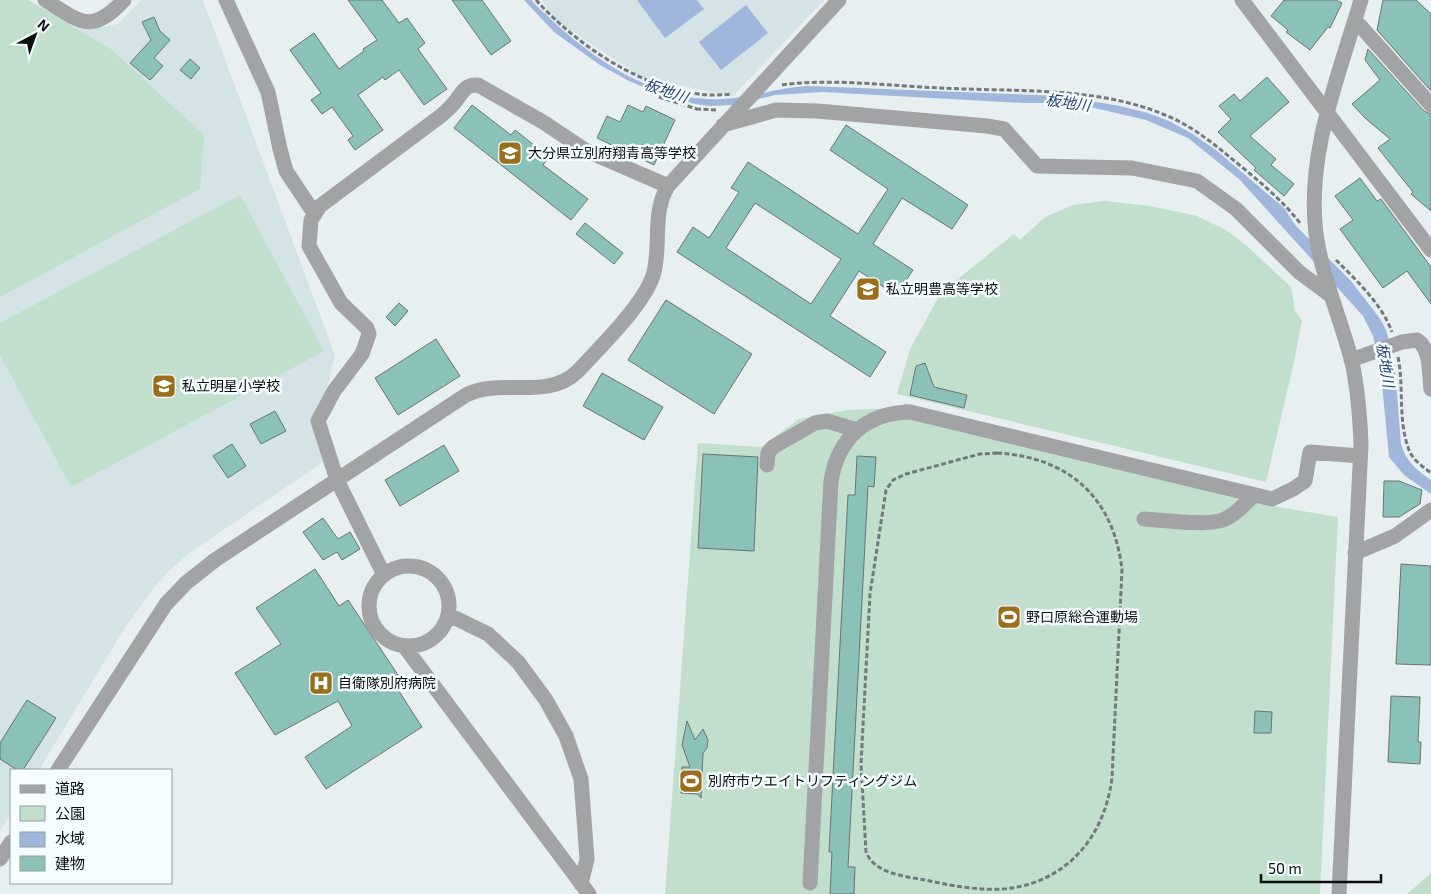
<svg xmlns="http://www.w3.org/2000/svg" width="1431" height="894" font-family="'Exo 2','Noto Sans JP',sans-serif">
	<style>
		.built { fill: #d3e3e6 }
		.green { fill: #c2decc }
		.water { fill: #a0b6dc }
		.building { fill: #8ac2b9; stroke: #6c7372; fill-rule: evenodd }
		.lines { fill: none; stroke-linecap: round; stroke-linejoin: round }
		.path { stroke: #74797a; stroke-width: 3; stroke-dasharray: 5 2.5; stroke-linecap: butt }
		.minor { stroke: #a1a3a5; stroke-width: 15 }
		.labels { text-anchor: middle; stroke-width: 5; stroke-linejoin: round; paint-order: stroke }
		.poi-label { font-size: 14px; fill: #0b0e0e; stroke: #f5fdfe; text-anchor: start }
		.water-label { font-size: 15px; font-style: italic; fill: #284172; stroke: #f5fdfe }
	</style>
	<rect width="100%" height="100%" fill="#e8eff0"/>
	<path class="built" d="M 0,0 L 28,0 L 76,27 L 90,29 L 118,24 L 141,0 L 203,0 L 335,355 L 320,418 L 335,454 L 188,554 L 169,571 L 152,590 L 124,629 L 39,770 L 11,770 L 11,814 L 0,831 Z
		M 542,0 L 824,0 L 733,96 L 643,78 L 555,20 Z"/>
	<path class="green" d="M 0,0 L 28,0 L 112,50 L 204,135 L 200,189 L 0,297 Z
		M 240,195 L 324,351 L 71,487 L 0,355 L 0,323 Z
		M 1104,201 L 1150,206 L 1197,216 L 1226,230 L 1247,246 L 1291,287 L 1295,311 L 1302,320 L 1294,362 L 1266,482 L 897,394 L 910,349 L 939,296 L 954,282 L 1014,234 L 1020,240 L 1045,217 L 1073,205 Z
		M 905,403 L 1266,492 L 1266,505 L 1338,517 L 1320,894 L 665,894 L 698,443 L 761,447 L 799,419 L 848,410 L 899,408 Z
		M 1431,873 L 1431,894 L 1407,894 Z"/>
	<path class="water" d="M 524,0 L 531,0 C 579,49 648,103 722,99 C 751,98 779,87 808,86 L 1060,96 L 1120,106 L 1148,113 L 1169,121 L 1191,133 L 1216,150 L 1284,208 L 1296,226 L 1351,281 L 1381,320 L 1387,332 L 1395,368 L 1401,444 C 1406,461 1416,470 1431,480 L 1431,494 L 1404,475 L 1389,457 L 1381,373 L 1373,336 L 1363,316 L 1239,179 L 1188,138 L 1146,120 L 1086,106 L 1062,103 L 1023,103 L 822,92 L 775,95 L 734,105 L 709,106 L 695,104 L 648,89 L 627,80 L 600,65 L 554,32 Z
		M 637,0 L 697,0 L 704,9 L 665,38 Z
		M 746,5 L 768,33 L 721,70 L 699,42 Z"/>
	<path class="building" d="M 348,0 L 382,0 L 399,23 L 407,18 L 425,43 L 418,49 L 447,89 L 424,105 L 399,70 L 385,80 L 383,77 L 358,95 L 383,130 L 355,150 L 348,140 L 353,136 L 332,107 L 322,114 L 311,100 L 321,93 L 290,50 L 314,33 L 339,69 L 364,51 L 363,49 L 377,40 Z
		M 452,0 L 482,0 L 511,41 L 491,55 Z
		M 1284,0 L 1336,0 L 1342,3 L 1330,28 L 1328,27 L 1310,50 L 1286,32 L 1288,30 L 1271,16 Z
		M 1383,0 L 1416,0 L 1431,14 L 1431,91 L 1377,30 Z
		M 154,17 L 160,31 L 170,40 L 154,58 L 163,66 L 150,80 L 130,63 L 151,40 L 142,22 Z
		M 1368,49 L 1424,111 L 1431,114 L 1431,211 L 1411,194 L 1413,192 L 1378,148 L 1390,139 L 1365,118 L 1352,104 L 1380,80 L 1365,60 Z
		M 190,59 L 200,68 L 191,79 L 180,70 Z
		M 1267,77 L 1289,102 L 1250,136 L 1276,159 L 1271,165 L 1294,184 L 1284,196 L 1254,170 L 1256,168 L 1218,132 L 1231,119 L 1219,106 L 1234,94 L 1240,101 Z
		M 472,105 L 511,135 L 515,130 L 549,157 L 543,165 L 588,199 L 571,220 L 454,128 Z
		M 628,105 L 643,112 L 646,106 L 675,120 L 654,165 L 597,138 L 607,116 L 620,122 Z
		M 846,125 L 968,205 L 952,229 L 902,198 L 873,244 L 913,270 L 896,295 L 859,271 L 830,316 L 886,352 L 870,377 L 677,252 L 693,227 L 709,238 L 739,192 L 731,188 L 748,162 L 858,234 L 888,189 L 830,150 ZM 755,203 L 841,259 L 811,304 L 726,248 Z
		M 1360,178 L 1377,201 L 1381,199 L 1431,267 L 1431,304 L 1407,271 L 1383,288 L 1340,229 L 1353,220 L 1335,196 Z
		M 585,223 L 623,253 L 614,264 L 576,234 Z
		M 666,300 L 752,354 L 714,414 L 628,360 Z
		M 399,303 L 408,311 L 395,326 L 386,317 Z
		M 436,339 L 460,376 L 398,415 L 375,378 Z
		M 925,363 L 934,387 L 967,395 L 964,408 L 910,395 L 916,366 Z
		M 602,373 L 663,407 L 644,440 L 583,406 Z
		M 275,411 L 286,431 L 261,444 L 250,424 Z
		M 232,444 L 246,466 L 228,478 L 213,456 Z
		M 444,445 L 459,471 L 400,506 L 385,480 Z
		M 703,454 L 758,457 L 754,551 L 698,548 Z
		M 857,456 L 876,457 L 874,487 L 868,486 L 848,867 L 855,867 L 854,894 L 830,894 L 832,852 L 829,852 L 848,495 L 855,495 Z
		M 1384,481 L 1399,481 L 1422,490 L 1420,504 L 1399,517 L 1383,517 Z
		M 323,518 L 338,539 L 350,532 L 360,549 L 342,560 L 337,552 L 323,560 L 303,532 Z
		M 1401,564 L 1431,566 L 1431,665 L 1396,664 Z
		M 315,569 L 339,606 L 348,600 L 404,684 L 397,688 L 422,727 L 326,789 L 305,757 L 352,726 L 338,701 L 275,735 L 235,673 L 281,644 L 256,608 Z
		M 1391,696 L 1420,697 L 1418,742 L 1421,742 L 1420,764 L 1388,762 Z
		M 27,700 L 56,718 L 23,770 L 17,770 L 0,759 L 0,743 Z
		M 1255,711 L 1272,712 L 1271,733 L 1254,733 Z
		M 687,721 L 695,740 L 703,729 L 708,740 L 707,748 L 703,753 L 701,798 L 698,794 L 681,793 L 682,767 L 690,767 L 682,745 Z"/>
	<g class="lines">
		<path class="path" d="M 536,0 C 581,50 661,103 731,94
			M 782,85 C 832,78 890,86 941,88 C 1014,92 1097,86 1165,115 C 1193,126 1215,145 1237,163 C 1260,182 1282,200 1300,223
			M 659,97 L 697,109
			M 696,109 L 718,110
			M 1336,260 C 1356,280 1382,304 1392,332
			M 1398,357 C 1404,386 1398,419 1408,447 C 1411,459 1422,466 1431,473
			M 997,453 C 1069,457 1114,498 1122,570 L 1112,778 C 1105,834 1070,879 1012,888 C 984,892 953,886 925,880 C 904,876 875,874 866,852 L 861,764 L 870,594 L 886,490 L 893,480 L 906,474 L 980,454 Z"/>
		<path class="minor" d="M 45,0 C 80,22 91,35 124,0
			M 226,0 L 268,92 L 280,149 L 286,171 L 314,213
			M 1242,0 L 1431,250
			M 1355,20 L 1431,105
			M 723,125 L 776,110 L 817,111 L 987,126 L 1004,129 L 1037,166 L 1132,168 L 1197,181 L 1236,209 L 1299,272 L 1330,295
			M 1351,360 L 1402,342 L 1417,340 C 1431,349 1429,373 1431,389
			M 767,465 L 768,453 L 773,447 L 815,423 L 827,421 L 857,430
			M 1144,519 C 1165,520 1205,526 1223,520 C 1235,515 1245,504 1254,495
			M 1355,553 L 1395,536 L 1431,510
			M369 606a40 40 0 1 1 80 0a40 40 0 1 1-80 0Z
			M 384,575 L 337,480 L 318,421 L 334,391 L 362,354 L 369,334 L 367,328 L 341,303 L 309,246 L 311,220 L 320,206 L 442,115 C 446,111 450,108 454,103 C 462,94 464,84 478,85 L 543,122 L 585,150 L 668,186
			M 449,615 L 488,634 L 518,662 L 546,700 L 566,736 L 581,779 L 587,859 L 581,884
			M 404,646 L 589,894
			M 58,770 L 166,604 L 186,583 L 215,560 L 466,395 C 501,377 546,401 577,372 C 599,348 647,302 654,272 C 661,244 652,212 668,186 L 839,0
			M 0,859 L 11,842
			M 810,883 L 831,481 C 838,438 866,413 910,412 L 1272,499 L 1293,489 L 1305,481 L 1310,452 L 1360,456
			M 1339,894 L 1361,445 C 1360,417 1358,390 1352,362 C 1341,319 1322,278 1316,234 C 1306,154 1339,75 1361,0"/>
	</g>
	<defs>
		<g id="school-square" transform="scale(1.25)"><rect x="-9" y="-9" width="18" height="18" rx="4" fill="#9a6e1d" stroke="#f5fdfe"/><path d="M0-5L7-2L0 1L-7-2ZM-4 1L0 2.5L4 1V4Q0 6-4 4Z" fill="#fff"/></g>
		<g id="stadium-square" transform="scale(1.25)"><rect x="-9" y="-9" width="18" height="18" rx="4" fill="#9a6e1d" stroke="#f5fdfe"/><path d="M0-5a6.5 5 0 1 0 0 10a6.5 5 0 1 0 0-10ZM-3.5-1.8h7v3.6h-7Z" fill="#fff"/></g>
		<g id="hospital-square" transform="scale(1.25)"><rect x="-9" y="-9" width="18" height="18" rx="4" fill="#9a6e1d" stroke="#f5fdfe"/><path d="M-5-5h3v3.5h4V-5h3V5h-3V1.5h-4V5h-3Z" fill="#fff"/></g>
	</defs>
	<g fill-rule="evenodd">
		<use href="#school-square" x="510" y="153"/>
		<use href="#school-square" x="868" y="289"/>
		<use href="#school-square" x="164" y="386"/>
		<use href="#stadium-square" x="1009" y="617"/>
		<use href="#hospital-square" x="321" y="683"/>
		<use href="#stadium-square" x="691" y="781"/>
	</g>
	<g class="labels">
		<g class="poi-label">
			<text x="528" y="158">大分県立別府翔青高等学校</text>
			<text x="886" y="294">私立明豊高等学校</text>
			<text x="182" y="391">私立明星小学校</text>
			<text x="1026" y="622">野口原総合運動場</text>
			<text x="338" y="688">自衛隊別府病院</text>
			<text x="708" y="786">別府市ウエイトリフティングジム</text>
		</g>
		<g class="water-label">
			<text transform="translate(666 91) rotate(19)" y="5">板地川</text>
			<text transform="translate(1068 103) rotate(8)" y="5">板地川</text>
			<text transform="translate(1385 365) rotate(81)" y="5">板地川</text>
		</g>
	</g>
	<rect x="10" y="769" width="162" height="115" fill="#f5fdfe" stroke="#979d9e"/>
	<rect x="20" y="785" width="25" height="8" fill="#a1a3a5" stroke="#979d9e"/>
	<text x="55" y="794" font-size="15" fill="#0b0e0e">道路</text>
	<rect x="20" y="806" width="25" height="15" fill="#c2decc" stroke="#979d9e"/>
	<text x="55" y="819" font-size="15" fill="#0b0e0e">公園</text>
	<rect x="20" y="832" width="25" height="15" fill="#a0b6dc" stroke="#979d9e"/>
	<text x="55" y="844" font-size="15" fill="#0b0e0e">水域</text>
	<rect x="20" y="856" width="25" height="15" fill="#8ac2b9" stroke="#979d9e"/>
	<text x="55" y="869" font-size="15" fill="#0b0e0e">建物</text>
	<g transform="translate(35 35) rotate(41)" stroke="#f5fdfe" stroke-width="4" paint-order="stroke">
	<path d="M0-4L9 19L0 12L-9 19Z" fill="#0b0e0e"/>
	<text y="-8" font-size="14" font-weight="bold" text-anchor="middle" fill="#0b0e0e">N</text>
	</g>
	<path d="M1261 874v8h120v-8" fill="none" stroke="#0b0e0e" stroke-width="2.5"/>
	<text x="1268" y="874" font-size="15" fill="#0b0e0e" stroke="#f5fdfe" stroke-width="4" paint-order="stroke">50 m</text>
</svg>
